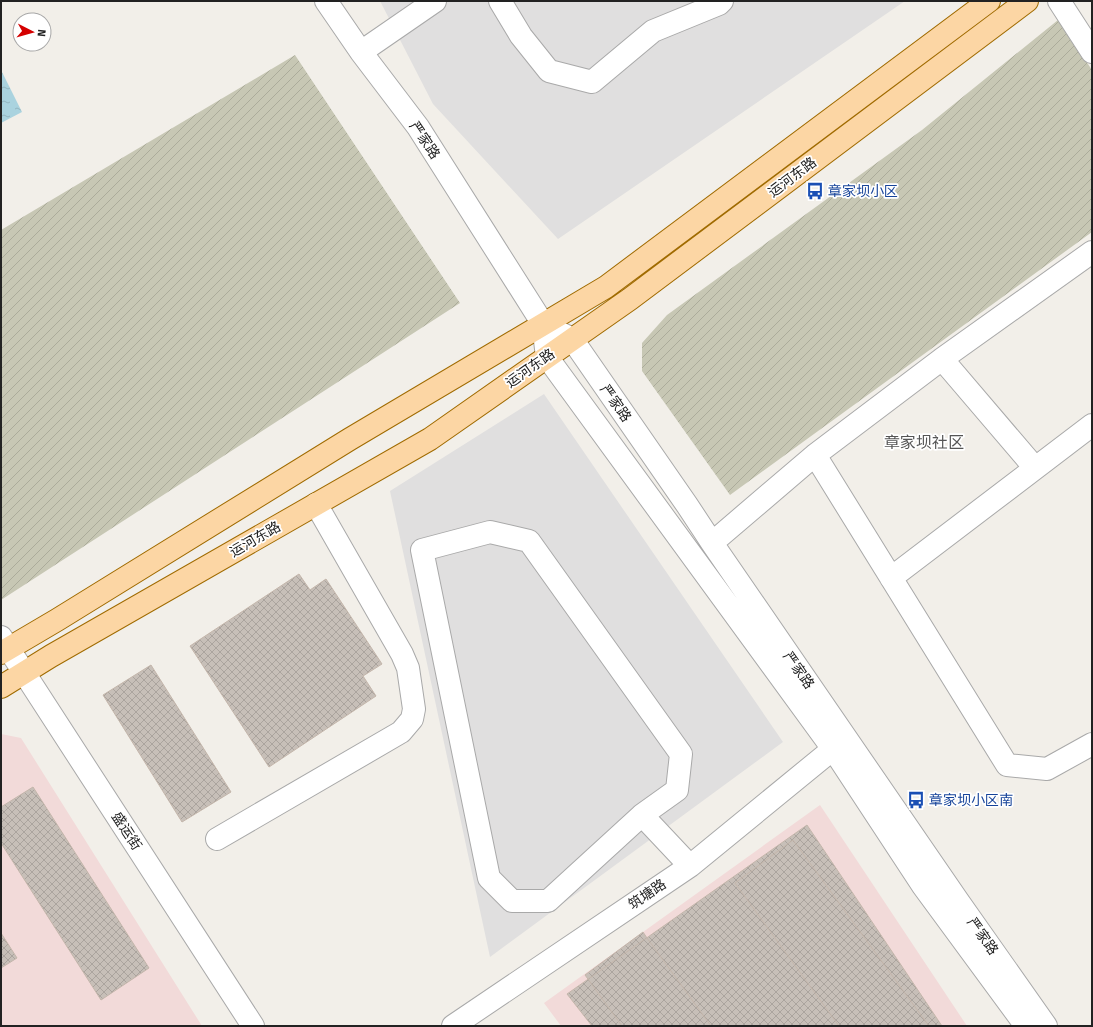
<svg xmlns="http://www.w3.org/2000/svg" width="1093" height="1027" font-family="'Fira Sans','Noto Sans SC',sans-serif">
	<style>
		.residential { fill: #e0dfdf }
		.commercial { fill: #f2dad9 }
		.construction { fill: url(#construction-furrows) }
		.water { fill: url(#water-ripples) }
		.building { fill: url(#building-cross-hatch); stroke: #c4b6ab }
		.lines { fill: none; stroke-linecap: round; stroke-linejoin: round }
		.minor-casing { stroke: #a9a9a9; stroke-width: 24 }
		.major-casing { stroke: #a06b00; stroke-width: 24 }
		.minor { stroke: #fff; stroke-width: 22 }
		.major { stroke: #fcd6a4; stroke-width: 22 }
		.labels { text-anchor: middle; stroke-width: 3.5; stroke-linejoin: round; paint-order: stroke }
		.street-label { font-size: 14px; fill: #222; stroke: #fff }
		.transit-label { font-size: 14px; fill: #164399; stroke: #fff; text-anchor: start }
		.quarter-label { font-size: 16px; fill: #555; stroke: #fff }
	</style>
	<defs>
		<pattern id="construction-furrows" width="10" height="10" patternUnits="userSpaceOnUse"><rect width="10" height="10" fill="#c7c7b4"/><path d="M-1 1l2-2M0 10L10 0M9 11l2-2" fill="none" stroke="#abab9a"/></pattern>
		<pattern id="water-ripples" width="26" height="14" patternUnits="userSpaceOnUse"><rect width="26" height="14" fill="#aad3df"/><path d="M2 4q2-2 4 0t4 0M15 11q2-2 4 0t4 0" fill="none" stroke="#92b5bf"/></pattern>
		<pattern id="building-cross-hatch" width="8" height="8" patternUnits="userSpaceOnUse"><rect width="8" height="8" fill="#c7bfb8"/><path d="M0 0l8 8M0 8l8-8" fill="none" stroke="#aba49e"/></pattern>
	</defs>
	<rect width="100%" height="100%" fill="#f2efe9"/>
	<path class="residential" d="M 380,1 L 905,1 L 558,239 L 433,104 Z
		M 544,394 L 783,742 L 490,957 L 390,491 Z"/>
	<path class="commercial" d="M 1,734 L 21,738 L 202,1026 L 1,1026 Z
		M 820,805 L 967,1026 L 561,1026 L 544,1003 Z"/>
	<path class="construction" d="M 1058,20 L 1092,70 L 1092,232 L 730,495 L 642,371 L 642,343 L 667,315 L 922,130 Z
		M 295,55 L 460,303 L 1,600 L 1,230 Z"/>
	<path class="water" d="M 1,70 L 22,112 L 1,123 Z"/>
	<path class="building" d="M 299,574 L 310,590 L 326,579 L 382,664 L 363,676 L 376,696 L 269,767 L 190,646 Z
		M 151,665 L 231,792 L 182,822 L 103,695 Z
		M 33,787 L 149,968 L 101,1000 L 1,843 L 1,807 Z
		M 807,825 L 942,1026 L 592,1026 L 567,994 Z
		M 793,840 L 929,1026 L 839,1026 L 735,883 Z
		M 643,932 L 647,938 L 711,1026 L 622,1026 L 585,975 Z
		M 1,933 L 17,958 L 1,968 Z"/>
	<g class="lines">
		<g class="minor-casing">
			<path id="minor" d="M 326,1 L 361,52 L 418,127 L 543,324 L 547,357 L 833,749 L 923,886 L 1026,1026
				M 500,1 L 521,36 L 549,71 L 592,82 L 653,31 L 719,4 L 722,1
				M 1059,1 L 1092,52
				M 361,52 L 435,1
				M 543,324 L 572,339 L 687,505 L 712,543 L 958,901 L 1046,1026
				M 942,359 L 1035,468
				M 815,455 L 1007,765 L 1047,769 L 1092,744
				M 712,543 L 815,455 L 942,359 L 1092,252
				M 891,578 L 1092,425
				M 1,637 L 253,1026
				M 642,815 L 548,901 L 512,901 L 489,878 L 422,550 L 490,532 L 529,541 L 681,754 L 677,790 L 642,815 L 690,866
				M 217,839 L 401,732 L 412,719 L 414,709 L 408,668 L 402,654 L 316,504
				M 453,1026 L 690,866 L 833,749"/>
		</g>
		<g class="major-casing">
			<path id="major" d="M 1,653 L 57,620 L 350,439 L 606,287 L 989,1
				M 1,687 L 51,656 L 430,439 L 630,299 L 1027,1"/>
		</g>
		<use href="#minor" class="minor"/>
		<use href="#major" class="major"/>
	</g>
	<defs>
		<g id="bus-bare" transform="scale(1.38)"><path d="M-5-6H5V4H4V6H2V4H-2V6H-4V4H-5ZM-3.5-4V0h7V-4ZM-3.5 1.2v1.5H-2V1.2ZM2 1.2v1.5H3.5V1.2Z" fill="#1a4fb4" stroke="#fff" stroke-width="2.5" paint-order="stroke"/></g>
	</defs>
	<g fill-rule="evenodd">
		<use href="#bus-bare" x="815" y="191"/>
		<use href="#bus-bare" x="916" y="800"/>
	</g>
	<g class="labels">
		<g class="street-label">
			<text transform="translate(425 140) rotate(56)" y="5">严家路</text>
			<text transform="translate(792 177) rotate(-37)" y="5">运河东路</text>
			<text transform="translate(530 368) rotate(-35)" y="5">运河东路</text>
			<text transform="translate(616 403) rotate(55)" y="5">严家路</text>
			<text transform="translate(255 539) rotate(-30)" y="5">运河东路</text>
			<text transform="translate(799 670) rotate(55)" y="5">严家路</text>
			<text transform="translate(127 831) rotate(57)" y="5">盛运街</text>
			<text transform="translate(647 894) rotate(-34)" y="5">筑塘路</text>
			<text transform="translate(983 936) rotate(55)" y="5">严家路</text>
		</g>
		<g class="transit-label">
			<text x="828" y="196">章家坝小区</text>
			<text x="929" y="805">章家坝小区南</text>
		</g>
		<g class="quarter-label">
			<text x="924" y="448">章家坝社区</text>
		</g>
	</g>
	<rect width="1093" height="1027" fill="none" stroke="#222222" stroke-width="4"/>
	<g transform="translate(32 32) rotate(96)"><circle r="19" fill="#ffffff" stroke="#a7a7a7"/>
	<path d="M0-3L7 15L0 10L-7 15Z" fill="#d40000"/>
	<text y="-6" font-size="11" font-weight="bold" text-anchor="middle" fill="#222222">N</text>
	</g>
</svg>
